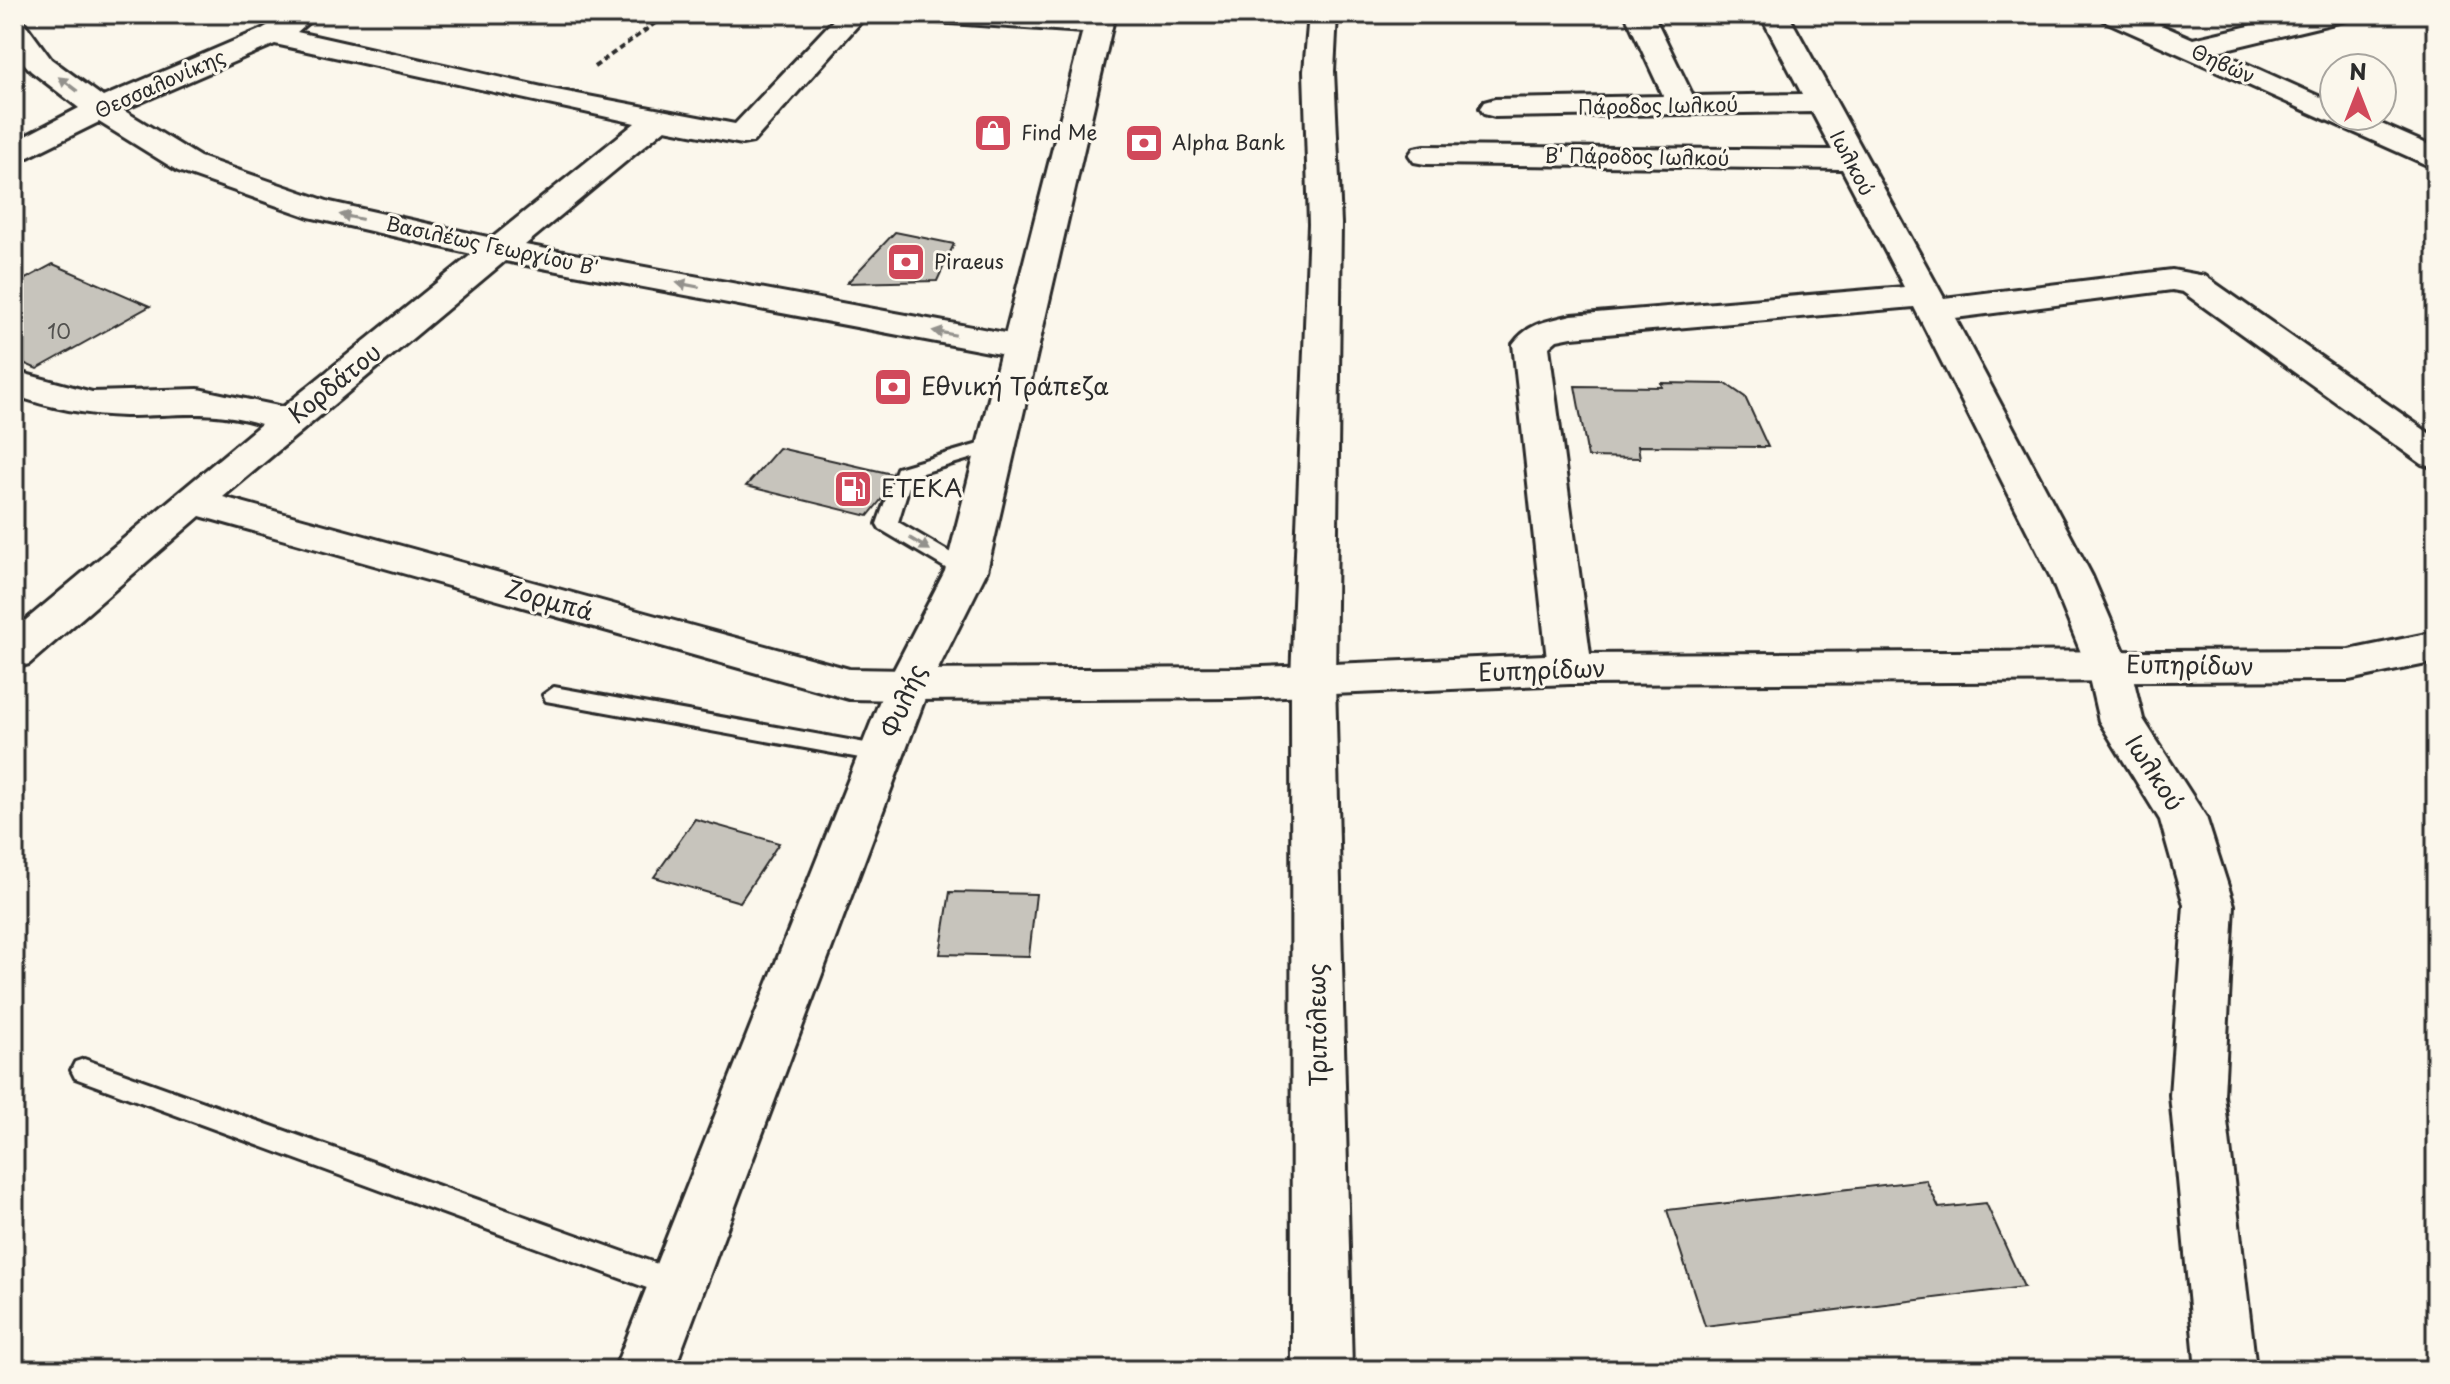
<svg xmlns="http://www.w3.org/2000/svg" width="2450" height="1384" font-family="'Playpen Sans',sans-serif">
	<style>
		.building { fill: #c7c4bc; stroke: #2b2b2b; stroke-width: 2 }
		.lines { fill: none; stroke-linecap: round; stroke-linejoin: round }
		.lane-casing { stroke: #2b2b2b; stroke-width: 6 }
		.street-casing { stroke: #2b2b2b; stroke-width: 6 }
		.secondary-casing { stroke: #2b2b2b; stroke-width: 6 }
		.primary-casing { stroke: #2b2b2b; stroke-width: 6 }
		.path { stroke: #2b2b2b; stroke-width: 4; stroke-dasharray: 6 4; stroke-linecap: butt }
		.lane { fill: #fbf7ec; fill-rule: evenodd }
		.street { fill: #fbf7ec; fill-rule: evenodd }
		.secondary { fill: #fbf7ec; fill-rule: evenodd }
		.primary { fill: #fbf7ec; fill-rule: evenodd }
		.oneway { fill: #93918c }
		.labels { text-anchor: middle; stroke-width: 6; stroke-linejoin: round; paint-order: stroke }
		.far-street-label { font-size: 20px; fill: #2b2b2b; stroke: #fbf7ec }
		.far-poi-label { font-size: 20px; fill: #2b2b2b; stroke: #fbf7ec; text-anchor: start }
		.number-label { font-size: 20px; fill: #52514f }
		.street-label { font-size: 24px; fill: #2b2b2b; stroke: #fbf7ec }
		.poi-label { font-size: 24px; fill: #2b2b2b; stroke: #fbf7ec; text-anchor: start }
	</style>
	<rect width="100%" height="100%" fill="#fbf7ec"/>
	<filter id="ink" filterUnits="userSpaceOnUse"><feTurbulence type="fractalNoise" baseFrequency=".0125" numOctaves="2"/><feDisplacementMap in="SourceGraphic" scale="16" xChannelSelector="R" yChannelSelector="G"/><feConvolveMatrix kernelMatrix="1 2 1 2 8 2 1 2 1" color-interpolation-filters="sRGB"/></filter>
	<g filter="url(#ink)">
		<path class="building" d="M 895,232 L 954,244 L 937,281 L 847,283 Z
			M 53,264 L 150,306 L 37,369 L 14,359 L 14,285 Z
			M 1661,383 L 1726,384 L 1745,397 L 1768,447 L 1638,446 L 1640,458 L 1588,457 L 1575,386 L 1662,387 Z
			M 779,448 L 892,474 L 884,496 L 868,516 L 746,486 Z
			M 695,819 L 779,843 L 740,902 L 654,877 Z
			M 950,892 L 1036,894 L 1029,956 L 940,954 Z
			M 1926,1180 L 1939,1208 L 1986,1203 L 2024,1287 L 1705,1326 L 1667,1210 Z"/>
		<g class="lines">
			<g class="lane-casing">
				<path id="lane" d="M 996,439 L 1003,441 L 1006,445 L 1003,449 L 912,476 L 898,522 L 973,566 L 976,571 L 973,576 L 959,576 L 880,529 L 877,524 L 897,468 Z
					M 554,687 L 882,746 L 890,748 L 893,754 L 890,760 L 882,762 L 546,701 L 543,695 Z
					M 84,1059 L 677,1271 L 687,1275 L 692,1285 L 687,1295 L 677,1299 L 75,1078 L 71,1070 L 75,1062 Z"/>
			</g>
			<g class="street-casing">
				<path id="street" d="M 287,14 L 309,14 L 312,19 L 297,32 L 551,89 L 735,124 L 839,14 L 868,14 L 753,142 L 742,144 L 665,129 L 525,245 L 1021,336 L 1034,339 L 1039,347 L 1034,355 L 1021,358 L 505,261 L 223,497 L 849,669 L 908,670 L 923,674 L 930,685 L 923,696 L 908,700 L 849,699 L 200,516 L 29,664 L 14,668 L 14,630 L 261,424 C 211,408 175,416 125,416 C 87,415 49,408 14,395 L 14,371 L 92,392 L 198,389 L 283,407 L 472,254 L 309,217 L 178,171 L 99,122 L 14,164 L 14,142 L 79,108 L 31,71 L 14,52 L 14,20 L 24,22 L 51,59 L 103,97 L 262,29 ZM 275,44 L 635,123 L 492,238 L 330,202 L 200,157 L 123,110 Z
					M 921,14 C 979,14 1053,5 1108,19 L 1112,25 L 1108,31 L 1098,33 L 935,22 L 925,20 Z
					M 1309,14 L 1337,14 L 1334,71 L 1341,224 L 1335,680 L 1352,1370 L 1292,1370 L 1291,680 L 1309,224 L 1304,71 Z
					M 1625,14 L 1653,14 L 1693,96 L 1802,94 L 1760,14 L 1788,14 L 1944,298 L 2172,270 L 2205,276 L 2436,438 L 2436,468 L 2422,464 L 2183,292 L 2172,290 L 1955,318 L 2092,576 L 2130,665 L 2143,719 L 2206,817 L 2234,905 L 2224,1095 L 2256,1370 L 2196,1370 L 2170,1095 L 2184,905 L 2160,820 L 2099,721 L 2086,665 L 2050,576 L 1914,307 L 1572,337 L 1557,340 L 1549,347 L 1592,669 L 1585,680 L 1570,684 L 1555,680 L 1548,669 L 1513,344 C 1528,323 1548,321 1572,315 L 1904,287 L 1842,169 L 1425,164 L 1414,162 L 1409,155 L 1414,148 L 1425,146 L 1832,150 L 1812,112 L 1495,117 L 1484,114 L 1480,108 L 1484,102 L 1495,99 L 1663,96 Z
					M 2099,14 L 2136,14 L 2193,39 L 2301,14 L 2351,14 L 2347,20 L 2218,51 L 2334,103 L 2334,116 L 2363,116 L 2436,148 L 2436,169 L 2103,20 Z"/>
			</g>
			<g class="secondary-casing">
				<path id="secondary" d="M 2436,632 L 2436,662 L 2349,680 L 1570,684 L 1237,698 L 908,700 L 893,696 L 886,685 L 893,674 L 908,670 L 1237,668 L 1570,654 L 2349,650 Z"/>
			</g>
			<g class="primary-casing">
				<path id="primary" d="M 1087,14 L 1115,14 L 987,571 L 930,685 L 674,1370 L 614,1370 L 886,685 L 945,571 Z"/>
			</g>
			<path class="path" d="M 594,67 L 668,14"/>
			<use href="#lane" class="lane"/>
			<use href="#street" class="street"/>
			<use href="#secondary" class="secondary"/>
			<use href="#primary" class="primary"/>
		</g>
		<defs><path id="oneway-solid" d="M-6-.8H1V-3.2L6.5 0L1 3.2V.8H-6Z" transform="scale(2)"/></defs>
		<g class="oneway">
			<use href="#oneway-solid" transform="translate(68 84) rotate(-143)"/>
			<use href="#oneway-solid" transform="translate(351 217) rotate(-168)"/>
			<use href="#oneway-solid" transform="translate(688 285) rotate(-169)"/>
			<use href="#oneway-solid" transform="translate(944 333) rotate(-169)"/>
			<use href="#oneway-solid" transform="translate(920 544) rotate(31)"/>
		</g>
	</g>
	<defs>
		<g id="shop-square" transform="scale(2)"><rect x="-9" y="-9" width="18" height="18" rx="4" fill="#d1495b" stroke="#fbf7ec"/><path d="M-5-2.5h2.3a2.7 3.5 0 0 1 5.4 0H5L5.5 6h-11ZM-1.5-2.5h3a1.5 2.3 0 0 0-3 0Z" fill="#fff"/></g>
		<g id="bank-square" transform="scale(2)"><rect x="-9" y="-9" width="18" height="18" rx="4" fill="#d1495b" stroke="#fbf7ec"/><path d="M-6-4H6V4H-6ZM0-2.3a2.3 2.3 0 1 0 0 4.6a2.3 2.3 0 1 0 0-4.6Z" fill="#fff"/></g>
		<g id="fuel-square" transform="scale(2)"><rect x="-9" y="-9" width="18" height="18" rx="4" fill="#d1495b" stroke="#fbf7ec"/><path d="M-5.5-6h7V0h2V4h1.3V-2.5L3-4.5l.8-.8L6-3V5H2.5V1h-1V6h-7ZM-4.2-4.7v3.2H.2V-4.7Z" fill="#fff"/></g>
	</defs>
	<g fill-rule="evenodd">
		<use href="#shop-square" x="993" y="133"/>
		<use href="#bank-square" x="1144" y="143"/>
		<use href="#bank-square" x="906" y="262"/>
		<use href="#bank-square" x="893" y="387"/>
		<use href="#fuel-square" x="853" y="489"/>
	</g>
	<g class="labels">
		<g class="far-street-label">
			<text transform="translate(2223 64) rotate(24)" y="7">Θηβών</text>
			<text transform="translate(160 84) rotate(-24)" y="7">Θεσσαλονίκης</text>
			<text transform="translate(1658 106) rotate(-1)" y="7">Πάροδος Ιωλκού</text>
			<text transform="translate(1637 157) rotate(1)" y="7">Β' Πάροδος Ιωλκού</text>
			<text transform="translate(1852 163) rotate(62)" y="7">Ιωλκού</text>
			<text transform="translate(492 246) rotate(12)" y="7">Βασιλέως Γεωργίου Β'</text>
		</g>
		<g class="far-poi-label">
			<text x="1021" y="140">Find Me</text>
			<text x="1172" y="150">Alpha Bank</text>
			<text x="934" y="269">Piraeus</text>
		</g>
		<g class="number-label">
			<text x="59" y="339">10</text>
		</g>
		<g class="street-label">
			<text transform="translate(335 384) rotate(-39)" y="8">Κορδάτου</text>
			<text transform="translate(549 601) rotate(16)" y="8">Ζορμπά</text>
			<text transform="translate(2190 666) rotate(1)" y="8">Ευπηρίδων</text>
			<text transform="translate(1542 671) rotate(-2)" y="8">Ευπηρίδων</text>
			<text transform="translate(904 701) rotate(-67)" y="8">Φυλής</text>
			<text transform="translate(2154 773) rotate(57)" y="8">Ιωλκού</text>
			<text transform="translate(1318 1025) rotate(-91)" y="8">Τριπόλεως</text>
		</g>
		<g class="poi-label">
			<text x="921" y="395">Εθνική Τράπεζα</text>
			<text x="881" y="497">ΕΤΕΚΑ</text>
		</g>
	</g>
	<rect width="2450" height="1384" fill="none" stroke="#fbf7ec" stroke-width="48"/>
	<rect x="24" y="24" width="2402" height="1336" fill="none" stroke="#2b2b2b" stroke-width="3" filter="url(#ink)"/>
	<g transform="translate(2358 92)"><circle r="38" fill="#fbf7ec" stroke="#a8a59f" stroke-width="2"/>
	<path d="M0-6L14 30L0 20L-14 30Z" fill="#d1495b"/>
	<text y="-12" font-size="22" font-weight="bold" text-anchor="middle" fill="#2b2b2b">N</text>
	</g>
</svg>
